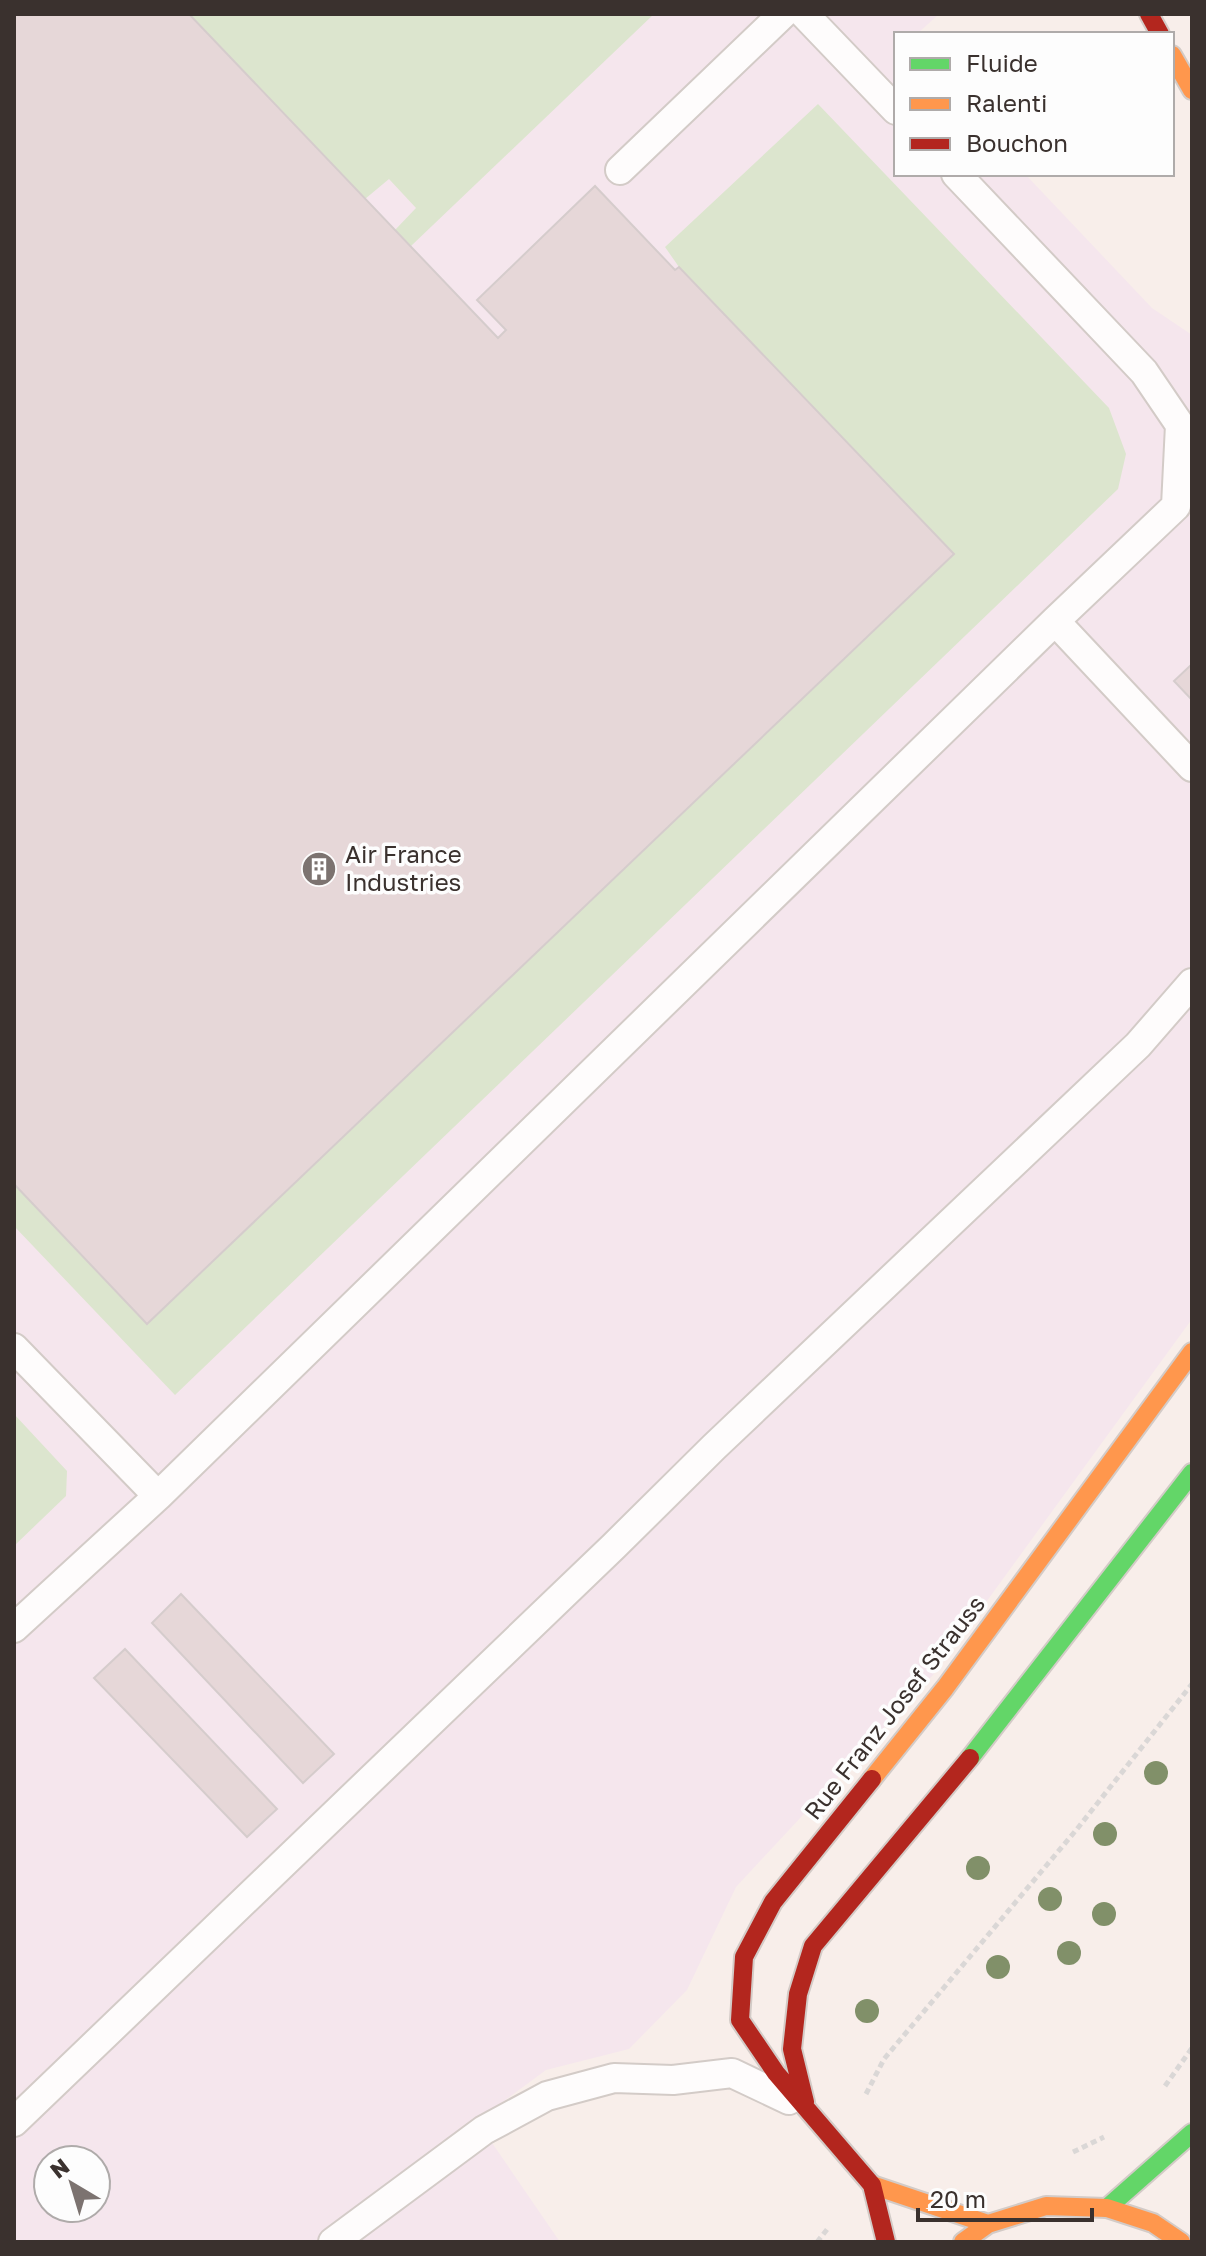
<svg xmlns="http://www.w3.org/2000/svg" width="1206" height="2256" font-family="'Golos Text',sans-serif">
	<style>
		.industrial { fill: #f5e6ed; fill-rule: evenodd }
		.green { fill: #dce5ce }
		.building { fill: #e6d7d8; stroke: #d5cccc; stroke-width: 2 }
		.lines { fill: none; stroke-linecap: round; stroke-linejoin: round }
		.lane-casing { stroke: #d3cbc7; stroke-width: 32 }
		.fast-casing { stroke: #d3cbc7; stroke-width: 22 }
		.slow-casing { stroke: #d3cbc7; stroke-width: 22 }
		.jam-casing { stroke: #d3cbc7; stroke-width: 22 }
		.path { stroke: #dad7d6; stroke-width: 5; stroke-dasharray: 6 4; stroke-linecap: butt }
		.lane { stroke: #fefcfc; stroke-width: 28 }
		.fast { stroke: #63d668; stroke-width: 18 }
		.slow { stroke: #ff974d; stroke-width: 18 }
		.jam { stroke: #b3261e; stroke-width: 18 }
		.tree { fill: #819069 }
		.labels { text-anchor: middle; stroke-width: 7; stroke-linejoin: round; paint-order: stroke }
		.poi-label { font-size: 24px; fill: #3a312e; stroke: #fdfdfd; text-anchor: start }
		.street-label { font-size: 24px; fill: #3a312e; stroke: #fdfdfd }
	</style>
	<rect width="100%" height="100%" fill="#f8eeea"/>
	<path class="industrial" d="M 14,14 L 939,14 L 917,34 L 896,34 L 896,174 L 1025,174 L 1152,308 L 1192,335 L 1192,1319 L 933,1675 L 736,1887 L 687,1990 L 629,2049 L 546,2070 L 477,2121 L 560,2242 L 14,2242 ZM 48,2160 L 96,2160 L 96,2208 L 48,2208 Z"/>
	<path class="green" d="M 189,14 L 654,14 L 411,246 L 395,230 L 416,208 L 389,179 L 365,199 Z
		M 818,104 L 1109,408 L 1126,454 L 1118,489 L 175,1395 L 14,1226 L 14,1184 L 148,1323 L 953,554 L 679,267 L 665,247 Z
		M 14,1414 L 67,1471 L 66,1496 L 14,1546 Z"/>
	<path class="building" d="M 14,14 L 189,14 L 498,338 L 506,330 L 477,300 L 595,186 L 675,270 L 679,267 L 954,554 L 147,1324 L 14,1184 Z
		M 1192,664 L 1192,700 L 1174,681 Z
		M 181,1594 L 334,1754 L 303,1783 L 152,1623 Z
		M 125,1649 L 277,1809 L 247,1837 L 94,1678 Z"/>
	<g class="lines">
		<g class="lane-casing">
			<path id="lane" d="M 804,14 L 896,110
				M 620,170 L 783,14
				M 1055,621 L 1192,767
				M 14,1348 L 158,1496
				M 14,1628 L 158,1496 L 1055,621 L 1176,506 L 1180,425 L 1144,372 L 956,174
				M 14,2122 L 614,1546 L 714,1447 L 1138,1045 L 1192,983
				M 333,2242 L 484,2130 L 547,2096 L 614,2078 L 673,2080 L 732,2073 L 789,2100"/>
		</g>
		<g class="fast-casing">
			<path id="fast" d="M 970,1758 L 1192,1473
				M 1107,2208 L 1192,2133"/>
		</g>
		<g class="slow-casing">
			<path id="slow" d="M 1172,55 L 1192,90
				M 872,1779 L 945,1688 L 1192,1352
				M 872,2185 L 988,2224
				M 963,2242 L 988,2224 L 1046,2206 L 1107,2208 L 1153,2223 L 1181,2242"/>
		</g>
		<g class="jam-casing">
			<path id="jam" d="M 1149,14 L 1160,34
				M 872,1779 L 773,1902 L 744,1957 L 740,2020 L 776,2073 L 872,2185 L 886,2242
				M 805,2102 L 792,2049 L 798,1994 L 813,1946 L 970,1758"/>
		</g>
		<path class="path" d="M 1165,2086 L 1192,2048
			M 866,2094 L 884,2059 L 1077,1829 L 1192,1684
			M 1073,2152 L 1104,2137
			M 817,2242 L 829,2227"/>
		<use href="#lane" class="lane"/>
		<use href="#fast" class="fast"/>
		<use href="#slow" class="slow"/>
		<use href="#jam" class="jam"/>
	</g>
	<g class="tree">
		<circle cx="1156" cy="1773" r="12"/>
		<circle cx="1105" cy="1834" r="12"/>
		<circle cx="978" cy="1868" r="12"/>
		<circle cx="1050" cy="1899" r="12"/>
		<circle cx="1104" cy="1914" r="12"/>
		<circle cx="1069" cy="1953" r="12"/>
		<circle cx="998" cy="1967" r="12"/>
		<circle cx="867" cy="2011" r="12"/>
	</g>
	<defs>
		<g id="building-disc" transform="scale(1.8)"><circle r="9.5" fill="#7c7370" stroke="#fdfdfd"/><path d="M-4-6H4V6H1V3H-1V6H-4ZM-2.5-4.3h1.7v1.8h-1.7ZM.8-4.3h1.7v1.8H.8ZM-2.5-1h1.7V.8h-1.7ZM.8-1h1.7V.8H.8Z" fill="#fff"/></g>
	</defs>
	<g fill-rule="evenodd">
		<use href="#building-disc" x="319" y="869"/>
	</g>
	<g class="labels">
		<g class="poi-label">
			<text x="345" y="863">Air France<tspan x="345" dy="28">Industries</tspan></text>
		</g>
		<g class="street-label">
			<text transform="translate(895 1708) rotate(-52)" y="8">Rue Franz Josef Strauss</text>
		</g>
	</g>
	<rect width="1206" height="2256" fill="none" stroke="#3a312e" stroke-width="32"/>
	<rect x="894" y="32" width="280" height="144" fill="#fdfdfd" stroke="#afabaa" stroke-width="2"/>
	<rect x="910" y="58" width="40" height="12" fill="#63d668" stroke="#afabaa" stroke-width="2"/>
	<text x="966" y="72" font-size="24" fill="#3a312e">Fluide</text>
	<rect x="910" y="98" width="40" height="12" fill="#ff974d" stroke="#afabaa" stroke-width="2"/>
	<text x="966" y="112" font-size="24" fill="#3a312e">Ralenti</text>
	<rect x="910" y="138" width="40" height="12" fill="#b3261e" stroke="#afabaa" stroke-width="2"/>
	<text x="966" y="152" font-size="24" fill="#3a312e">Bouchon</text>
	<g transform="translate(72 2184) rotate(322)"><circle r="38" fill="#fdfdfd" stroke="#afabaa" stroke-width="2"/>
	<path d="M0-6L14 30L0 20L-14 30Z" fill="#7c7370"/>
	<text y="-12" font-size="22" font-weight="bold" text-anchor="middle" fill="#3a312e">N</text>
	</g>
	<path d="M918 2208v12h174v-12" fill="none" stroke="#3a312e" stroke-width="4"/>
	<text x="930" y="2208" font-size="24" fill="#3a312e" stroke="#fdfdfd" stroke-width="6" paint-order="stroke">20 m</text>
</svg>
